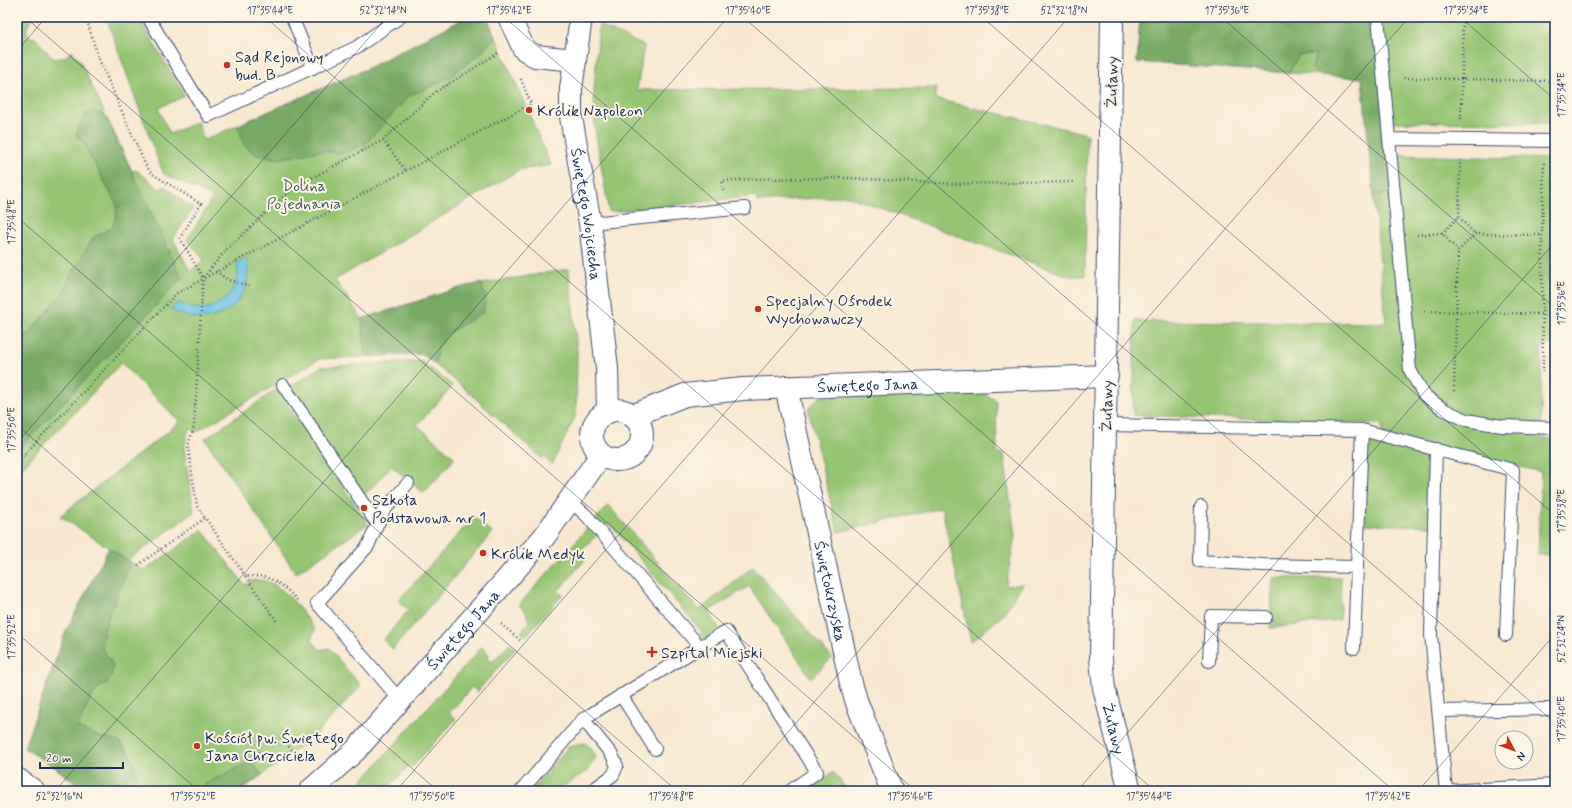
<svg xmlns="http://www.w3.org/2000/svg" width="1572" height="808" font-family="Mynerve,sans-serif">
	<style>
		.green { fill: #96c473; stroke: #587a68 }
		.forest { fill: #78aa65; stroke: #4a6c62 }
		.water { fill: #68c2e6; stroke: #4278a2 }
		.lines { fill: none; stroke-linecap: round; stroke-linejoin: round }
		.service-casing { stroke: #3c4b6f; stroke-width: 14 }
		.minor-casing { stroke: #3c4b6f; stroke-width: 24 }
		.path { stroke: #3c4b6f; stroke-width: 2.5; stroke-dasharray: 1 3; stroke-linecap: butt }
		.service { stroke: #fff; stroke-width: 12 }
		.minor { stroke: #fff; stroke-width: 22 }
		.ticks { fill: none; stroke: #1b2f5e; stroke-width: 1; stroke-opacity: 0.45 }
		.poi-dot { fill: #c8321e; stroke: #fcf5e5; stroke-width: 1.5 }
		.labels { text-anchor: middle; stroke-width: 4; stroke-linejoin: round; paint-order: stroke }
		.poi-label { font-size: 16px; fill: #1b2f5e; stroke: #fcf5e5; text-anchor: start }
		.street-label { font-size: 16px; fill: #1b2f5e; stroke: #fcf5e5 }
		.park-label { font-size: 16px; fill: #405c64; stroke: #fcf5e5 }
		.neatline { fill: none; stroke: #1b2f5e; stroke-width: 1.5 }
		.ticks-label { font-size: 10px; text-anchor: middle; fill: #1b2f5e }
	</style>
	<rect width="100%" height="100%" fill="#fcf5e5"/>
	<filter id="ink" filterUnits="userSpaceOnUse"><feTurbulence type="fractalNoise" baseFrequency=".025" numOctaves="2"/><feDisplacementMap in="SourceGraphic" scale="8" xChannelSelector="R" yChannelSelector="G"/><feConvolveMatrix kernelMatrix="1 2 1 2 8 2 1 2 1" color-interpolation-filters="sRGB"/></filter>
	<filter id="wash" filterUnits="userSpaceOnUse"><feTurbulence type="fractalNoise" baseFrequency=".012" numOctaves="4" result="noise"/><feDisplacementMap in="SourceGraphic" scale="16" xChannelSelector="R" yChannelSelector="G"/><feGaussianBlur stdDeviation="0.9" result="paint"/><feColorMatrix in="noise" values="0 0 0 0 0 0 0 0 0 0 0 0 0 0 0 0 0 1.4 0 .05"/><feComposite in="paint" operator="in"/></filter>
	<g filter="url(#wash)">
		<rect width="100%" height="100%" fill="#f8e8d1"/>
		<path class="green" d="M 25,17 L 33,17 L 27,27 L 27,34 L 32,38 L 34,37 L 54,59 L 65,57 L 72,51 L 80,61 L 132,171 L 136,170 L 161,190 L 164,186 L 193,208 L 173,239 L 190,271 L 204,260 L 187,240 L 213,197 L 164,174 L 158,160 L 106,17 L 138,17 L 185,96 L 158,108 L 170,134 L 197,122 L 204,140 L 366,69 L 467,17 L 487,17 L 551,165 L 519,170 L 335,280 L 362,319 L 459,288 L 569,269 L 577,352 L 576,415 L 552,465 L 544,457 L 541,458 L 464,388 L 422,354 L 319,359 L 196,432 L 189,428 L 184,448 L 194,512 L 128,560 L 144,571 L 202,530 L 245,585 C 248,583 253,580 256,580 C 283,580 301,611 315,630 L 311,639 L 320,650 L 329,648 L 361,686 L 319,731 L 280,762 L 240,791 L 85,791 L 56,768 L 24,748 L 66,631 L 109,548 L 60,516 L 180,422 L 121,363 L 17,473 L 17,38 L 21,34 L 20,22 L 23,22 Z
			M 1140,17 L 1555,17 L 1555,123 L 1389,122 L 1392,155 L 1555,159 L 1555,236 L 1551,236 L 1549,280 L 1555,281 L 1555,345 L 1542,346 L 1541,438 L 1555,439 L 1555,555 L 1538,555 L 1541,472 L 1382,433 L 1382,424 L 1133,415 L 1135,321 L 1386,323 L 1362,78 L 1137,62 Z
			M 599,25 L 644,46 L 637,90 L 937,88 L 935,99 L 1087,134 L 1085,276 L 1069,276 L 847,196 L 757,202 L 756,196 L 609,212 L 595,129 L 594,90 Z
			M 421,361 L 453,386 L 417,425 L 455,458 L 424,493 L 391,466 L 372,488 L 359,498 L 286,389 L 321,367 Z
			M 277,389 L 368,524 L 296,573 L 205,439 Z
			M 980,391 L 996,401 L 997,453 L 1004,454 L 1015,536 L 1006,586 L 1023,584 L 1002,616 L 971,642 L 942,508 L 838,532 L 808,409 L 819,397 Z
			M 1362,430 L 1436,449 L 1434,526 L 1358,524 Z
			M 608,505 L 699,610 L 753,567 L 832,658 L 811,678 L 749,586 L 709,611 L 720,630 L 699,643 L 696,638 L 702,632 L 609,523 L 578,553 L 585,560 L 558,591 L 563,595 L 526,636 L 521,632 L 529,623 L 526,612 L 519,605 Z
			M 474,517 L 492,533 L 393,649 L 383,640 L 406,613 L 410,611 L 410,609 L 406,608 L 398,601 Z
			M 1273,578 L 1341,578 L 1340,620 L 1270,628 Z
			M 510,644 L 515,649 L 477,692 L 472,687 L 449,713 L 456,719 L 411,768 L 408,766 L 386,791 L 353,791 L 482,647 L 489,654 L 487,660 L 493,661 Z
			M 585,743 L 592,749 L 596,757 L 587,771 L 556,791 L 531,791 L 567,748 L 576,744 Z
			M 833,772 L 848,791 L 806,791 Z"/>
		<path class="forest" d="M 467,17 L 487,17 L 495,37 L 480,54 L 451,76 L 424,90 L 410,95 L 365,144 L 345,153 L 320,151 L 278,159 L 257,155 L 244,145 L 238,125 L 366,69 Z
			M 1140,17 L 1363,17 L 1369,27 L 1379,24 L 1395,193 L 1374,195 L 1362,78 L 1319,75 L 1312,69 L 1316,54 L 1299,55 L 1289,73 L 1137,62 Z
			M 93,111 L 105,115 L 182,278 L 17,451 L 17,347 L 63,293 L 72,273 L 93,238 L 112,227 L 116,217 L 117,205 L 82,141 L 77,137 L 78,128 L 84,115 Z
			M 481,283 L 486,298 L 483,312 L 447,334 L 439,346 L 435,364 L 422,354 L 365,356 L 362,319 L 459,288 Z
			M 109,548 L 130,562 C 123,588 106,613 102,641 C 100,659 122,657 108,683 C 94,685 82,716 78,728 L 102,738 L 113,739 L 121,743 L 133,759 L 139,787 L 146,791 L 85,791 L 56,768 L 24,748 L 66,631 Z
			M 247,763 L 253,764 L 262,775 L 240,791 L 191,791 Z"/>
		<path class="water" d="M 247,258 C 247,265 249,273 247,280 C 241,316 199,329 171,309 L 178,302 C 207,321 243,297 237,263 Z"/>
	</g>
	<g filter="url(#ink)">
		<g class="lines">
			<g class="service-casing">
				<path id="service" d="M 148,17 L 208,116 L 357,47 L 400,17
					M 292,17 L 313,68
					M 1378,17 L 1410,370 L 1424,395 L 1443,409 L 1466,420 L 1502,426 L 1555,428
					M 1390,139 L 1555,141
					M 590,223 L 745,208
					M 283,385 L 373,518 L 379,522
					M 1106,425 L 1362,430 L 1513,470 L 1506,635
					M 1436,449 L 1431,635 L 1446,791
					M 570,501 L 586,515 L 700,647
					M 1201,507 L 1200,561 L 1263,565 L 1357,567
					M 1354,648 L 1362,430
					M 1209,661 L 1211,616 L 1266,617
					M 621,695 L 655,749
					M 400,700 L 317,603 L 368,546 L 382,513 L 408,483
					M 1438,711 L 1555,709
					M 583,719 L 612,755 L 617,766 L 613,775 L 591,791
					M 521,791 L 583,719 L 726,631 L 817,772 L 790,791
					M 1446,791 L 1555,785"/>
			</g>
			<g class="minor-casing">
				<g id="minor">
					<path d="M 509,17 L 524,49 L 535,56 L 575,60"/>
					<path id="s1" d="M 581,17 L 571,89 L 571,117 L 590,223 L 607,368 L 608,412"/>
					<path id="s2" d="M 1112,17 L 1101,659 L 1104,688 L 1130,791"/>
					<path id="s3" d="M 786,387 L 851,683 L 857,703 L 892,791"/>
					<circle cx="617" cy="435" r="25"/>
					<path id="s4" d="M 632,416 L 685,395 L 743,389 L 1107,376"/>
					<path d="M 17,779 L 34,791"/>
					<path id="s5" d="M 310,791 L 356,750 L 544,537 L 601,455"/>
				</g>
			</g>
			<path class="path" d="M 86,17 L 98,57 L 145,164 L 151,173 L 201,204 L 180,238 L 203,278
				M 1461,17 L 1463,20 L 1466,17
				M 1404,78 L 1555,81
				M 1461,119 L 1463,20
				M 383,140 L 405,170
				M 723,191 L 722,181 L 750,179 L 849,178 L 957,184 L 1073,182
				M 1459,217 L 1475,234
				M 1417,235 L 1442,233
				M 1458,251 L 1475,234 L 1542,235
				M 216,271 L 228,280 L 250,286
				M 1424,311 L 1541,314
				M 1543,372 L 1542,235 L 1544,161
				M 1454,391 L 1458,251 L 1442,233 L 1459,217 L 1460,160
				M 17,462 L 177,293 L 531,104 L 520,77
				M 138,565 L 205,518
				M 246,577 L 278,623
				M 297,600 C 284,585 267,572 246,577 L 197,506 L 188,446 L 194,426 L 203,278 L 225,251 L 285,195 L 306,181 L 383,140 L 434,93 L 498,53
				M 501,624 L 522,642
				M 281,737 L 299,758
				M 250,761 L 261,752"/>
			<use href="#service" class="service"/>
			<use href="#minor" class="minor"/>
		</g>
	</g>
	<path class="ticks" d="M 25,17 L 916,791M 265,17 L 1155,791M 504,17 L 1394,791M 743,17 L 1555,723M 982,17 L 1555,515M 1221,17 L 1555,308M 1460,17 L 1555,100M 17,51 L 46,17M 17,217 L 677,791M 17,425 L 438,791M 17,443 L 387,17M 17,633 L 199,791M 55,791 L 728,17M 396,791 L 1069,17M 737,791 L 1409,17M 1077,791 L 1555,242M 1418,791 L 1555,634"/>
	<g class="poi-dot">
		<circle cx="227" cy="65" r="4"/>
		<circle cx="529" cy="110" r="4"/>
		<circle cx="758" cy="309" r="4"/>
		<circle cx="364" cy="508" r="4"/>
		<circle cx="483" cy="553" r="4"/>
		<path d="M650 646h4v4h4v4h-4v4h-4v-4h-4v-4h4z"/>
		<circle cx="197" cy="746" r="4"/>
	</g>
	<g class="labels">
		<g class="poi-label">
			<text x="235" y="62">Sąd Rejonowy<tspan x="235" dy="18">bud. B</tspan></text>
			<text x="537" y="116">Królik Napoleon</text>
			<text x="766" y="306">Specjalny Ośrodek<tspan x="766" dy="18">Wychowawczy</tspan></text>
			<text x="372" y="505">Szkoła<tspan x="372" dy="18">Podstawowa nr 1</tspan></text>
			<text x="491" y="559">Królik Medyk</text>
			<text x="661" y="658">Szpital Miejski</text>
			<text x="205" y="743">Kościół pw. Świętego<tspan x="205" dy="18">Jana Chrzciciela</tspan></text>
		</g>
		<g class="street-label">
			<text transform="translate(1111 82) rotate(-89)" y="6">Żuławy</text>
			<text dy="6" stroke="none"><textPath href="#s1" startOffset="199">Świętego Wojciecha</textPath></text>
			<text dy="6" stroke="none"><textPath href="#s4" startOffset="240">Świętego Jana</textPath></text>
			<text transform="translate(1106 406) rotate(-89)" y="6">Żuławy</text>
			<text dy="6" stroke="none"><textPath href="#s3" startOffset="209">Świętokrzyska</textPath></text>
			<text dy="6" stroke="none"><textPath href="#s5" startOffset="223">Świętego Jana</textPath></text>
			<text dy="6" stroke="none"><textPath href="#s2" startOffset="713">Żuławy</textPath></text>
		</g>
		<g class="park-label">
			<text x="304" y="191">Dolina<tspan x="304" dy="18">Pojednania</tspan></text>
		</g>
	</g>
	<rect width="1572" height="808" fill="none" stroke="#fcf5e5" stroke-width="44"/>
	<g transform="translate(1514 750) rotate(131)"><circle r="19" fill="#fcf5e5" stroke="#a2a6af"/>
	<path d="M0-3L7 15L0 10L-7 15Z" fill="#c8321e"/>
	<text y="-6" font-size="11" font-weight="bold" text-anchor="middle" fill="#1b2f5e">N</text>
	</g>
	<path d="M40 762v6h83v-6" fill="none" stroke="#1b2f5e" stroke-width="2"/>
	<text x="46" y="762" font-size="12" fill="#1b2f5e" stroke="#fcf5e5" stroke-width="3" paint-order="stroke">20 m</text>
	<rect x="22" y="22" width="1528" height="764" class="neatline"/>
	<g class="ticks-label">
		<text x="270" y="14">17°35'44"E</text>
		<text x="383" y="14">52°32'14"N</text>
		<text x="509" y="14">17°35'42"E</text>
		<text x="748" y="14">17°35'40"E</text>
		<text x="987" y="14">17°35'38"E</text>
		<text x="1064" y="14">52°32'18"N</text>
		<text x="1227" y="14">17°35'36"E</text>
		<text x="1466" y="14">17°35'34"E</text>
		<text transform="translate(1561 95) rotate(-90)" y="4">17°35'34"E</text>
		<text transform="translate(11 222) rotate(-90)" y="4">17°35'48"E</text>
		<text transform="translate(1561 303) rotate(-90)" y="4">17°35'36"E</text>
		<text transform="translate(11 430) rotate(-90)" y="4">17°35'50"E</text>
		<text transform="translate(1561 511) rotate(-90)" y="4">17°35'38"E</text>
		<text transform="translate(11 637) rotate(-90)" y="4">17°35'52"E</text>
		<text transform="translate(1561 639) rotate(-90)" y="4">52°32'24"N</text>
		<text transform="translate(1561 719) rotate(-90)" y="4">17°35'40"E</text>
		<text x="59" y="800">52°32'16"N</text>
		<text x="193" y="800">17°35'52"E</text>
		<text x="432" y="800">17°35'50"E</text>
		<text x="671" y="800">17°35'48"E</text>
		<text x="910" y="800">17°35'46"E</text>
		<text x="1149" y="800">17°35'44"E</text>
		<text x="1388" y="800">17°35'42"E</text>
	</g>
</svg>
